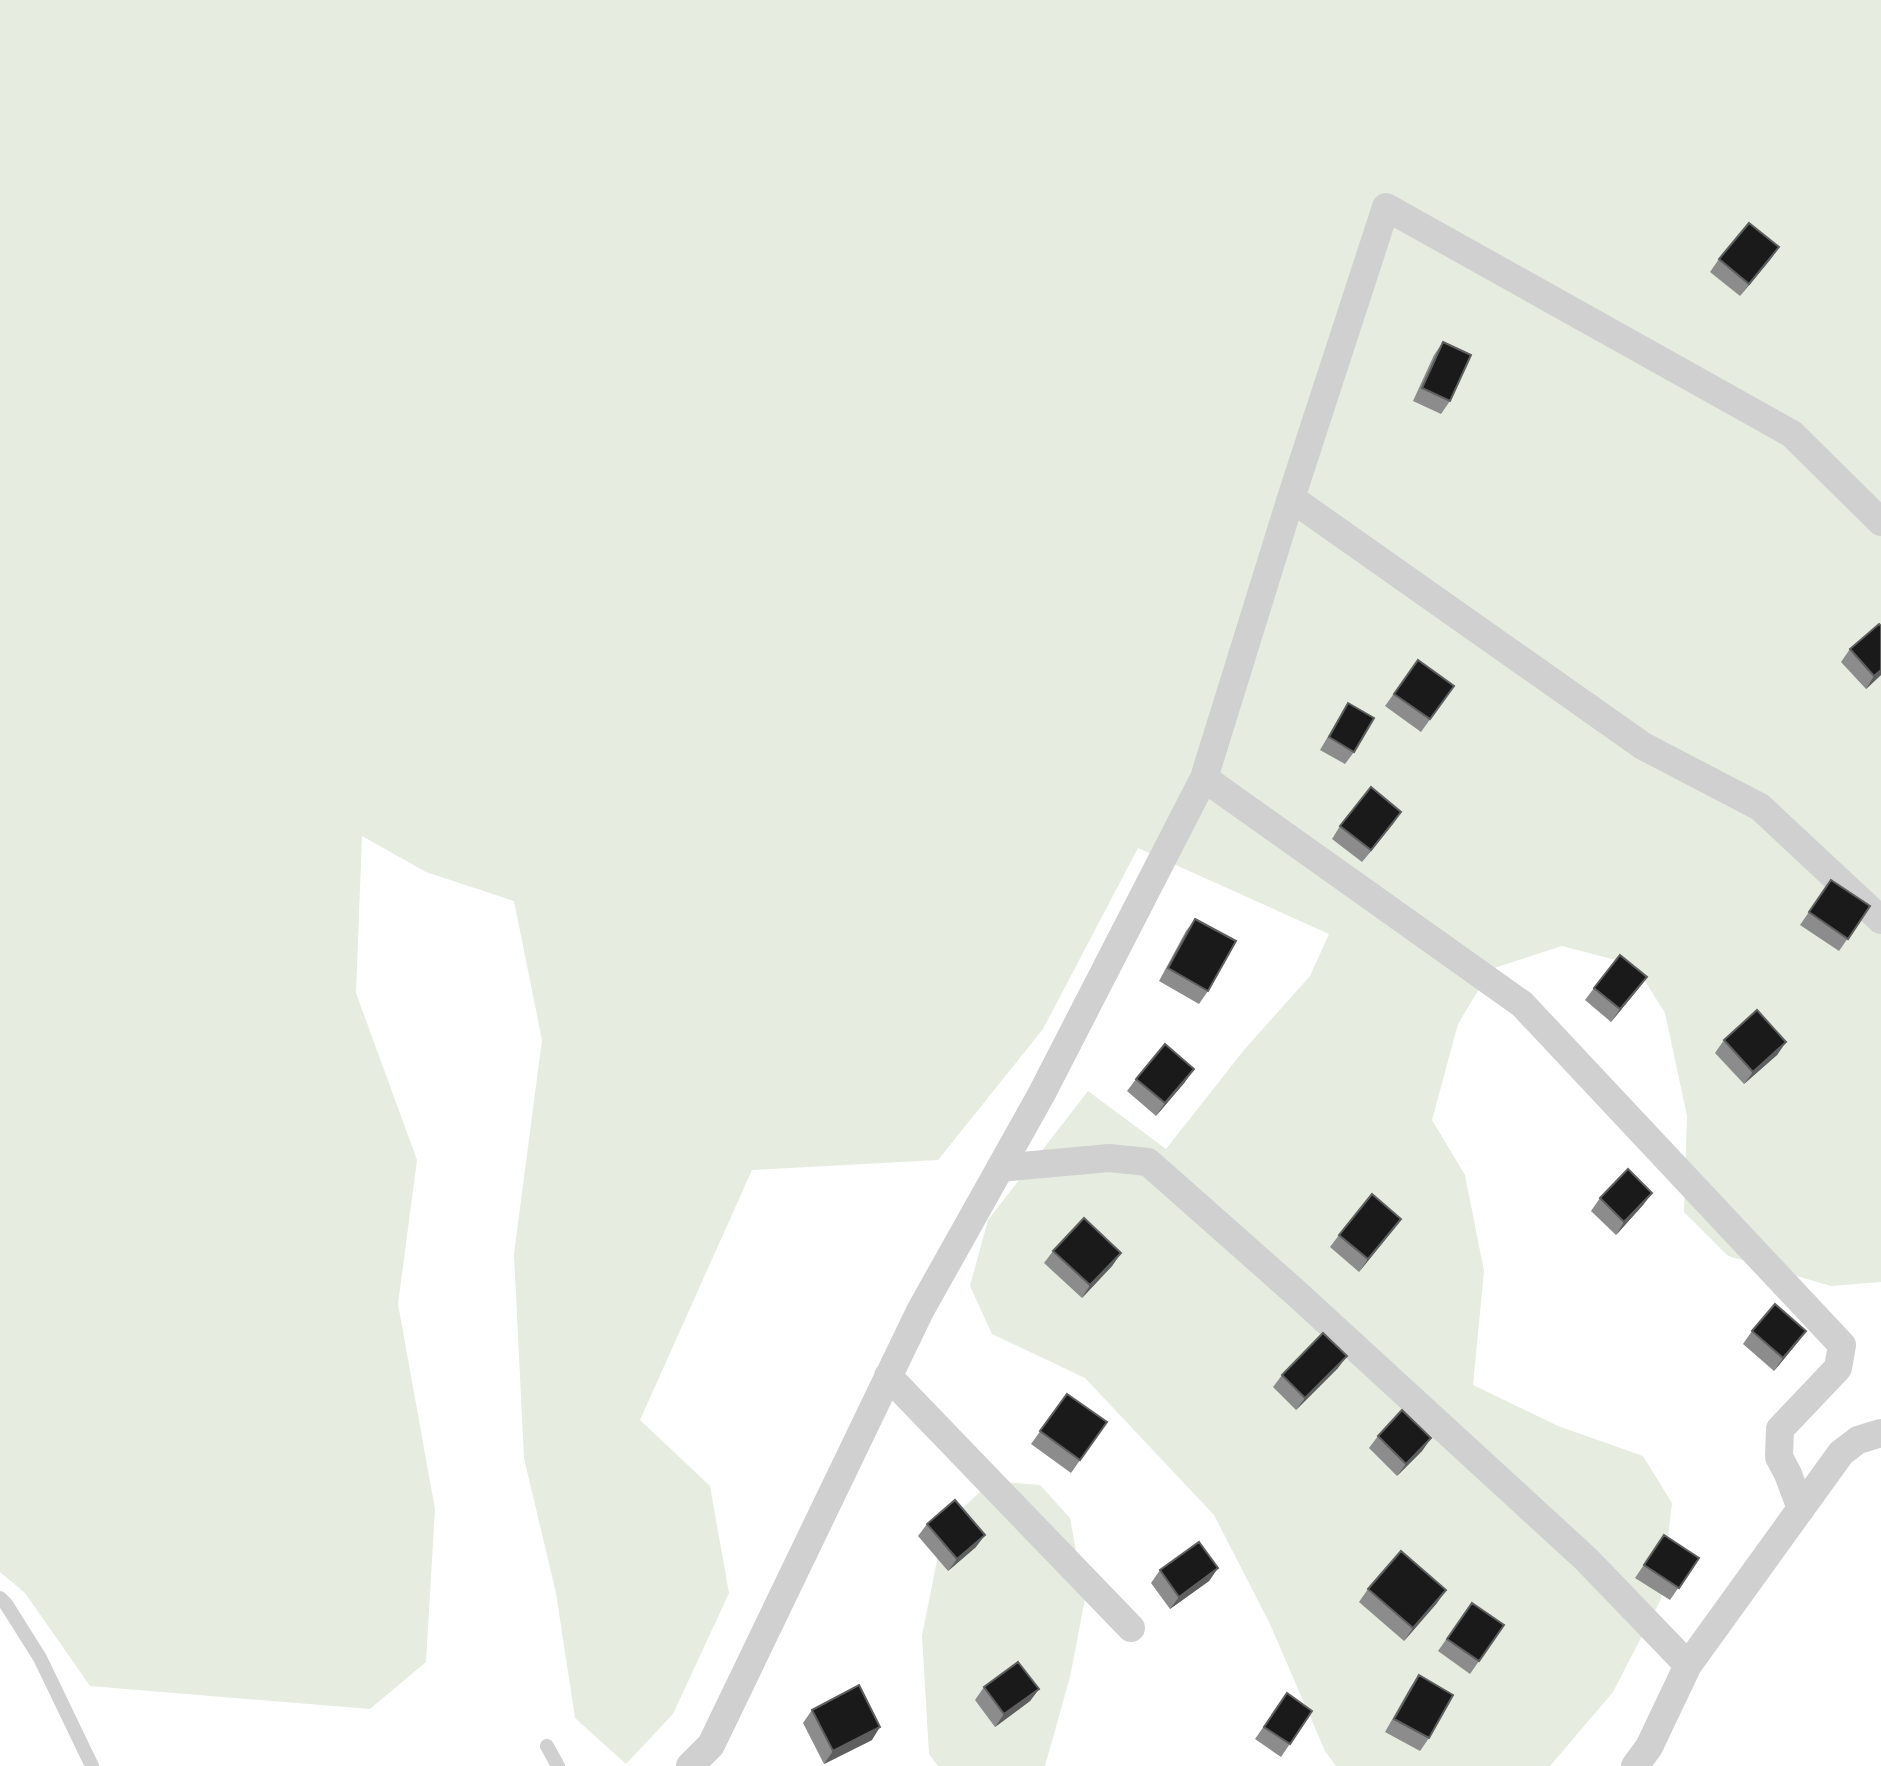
<svg xmlns="http://www.w3.org/2000/svg" width="1881" height="1766" font-family="'PT Sans Narrow',sans-serif">
	<style>
		.green { fill: #e6ecdf }
		.lines { fill: none; stroke-linecap: round; stroke-linejoin: round }
		.service { stroke: #d0d0d0; stroke-width: 14 }
		.minor { stroke: #d0d0d0; stroke-width: 28 }
		.wall { fill: #8c8c8c }
		.shaded-wall { fill: #5f5f5f }
		.building { fill: #1a1a1a; stroke: #5f5f5f; stroke-width: 2 }
	</style>
	<rect width="100%" height="100%" fill="#fff"/>
	<path class="green" d="M 0,0 L 1881,0 L 1881,1282 L 1831,1286 L 1728,1256 L 1684,1212 L 1687,1116 L 1665,1013 L 1635,965 L 1562,946 L 1491,969 L 1458,1024 L 1432,1120 L 1465,1175 L 1484,1271 L 1473,1385 L 1558,1426 L 1643,1456 L 1672,1503 L 1661,1599 L 1613,1692 L 1550,1766 L 1336,1766 L 1325,1751 L 1269,1622 L 1214,1515 L 1085,1378 L 992,1334 L 970,1286 L 988,1220 L 1088,1091 L 1166,1149 L 1244,1050 L 1310,976 L 1329,934 L 1138,848 L 1043,1029 L 938,1160 L 752,1170 L 640,1420 L 710,1486 L 729,1593 L 673,1714 L 626,1764 L 575,1718 L 556,1593 L 524,1458 L 514,1254 L 542,1040 L 514,901 L 426,872 L 362,836 L 356,993 L 417,1160 L 398,1304 L 435,1509 L 426,1662 L 370,1709 L 90,1686 L 25,1593 L 0,1572 Z
		M 992,1481 L 1040,1485 L 1070,1518 L 1085,1599 L 1070,1677 L 1045,1766 L 938,1766 L 929,1754 L 922,1636 L 944,1525 Z"/>
	<g class="lines">
		<path class="service" d="M 0,1598 L 6,1604 L 40,1658 L 92,1766
			M 547,1746 L 558,1766"/>
		<path class="minor" d="M 1291,498 L 1643,746 L 1760,807 L 1881,920
			M 1204,778 L 1522,1004 L 1842,1345 L 1838,1368 L 1780,1429 L 1779,1457 L 1788,1474 L 1801,1509
			M 1000,1168 L 1109,1158 L 1148,1162 L 1296,1293 L 1587,1560 L 1688,1665 L 1649,1747 L 1635,1766
			M 888,1376 L 1131,1628
			M 1688,1665 L 1841,1453 L 1858,1440 L 1881,1433
			M 690,1766 L 711,1745 L 920,1311 L 1041,1095 L 1204,778 L 1291,498 L 1386,207 L 1792,434 L 1881,522"/>
	</g>
	<path class="wall" d="M 1779,247 L 1740,296 L 1710,272 L 1719,259 Z
		M 1443,342 L 1450,401 L 1441,414 L 1413,401 L 1434,355 Z
		M 1881,626 L 1881,675 L 1866,689 L 1841,662 L 1850,649 Z
		M 1418,660 L 1454,686 L 1421,732 L 1385,706 Z
		M 1348,703 L 1354,752 L 1345,764 L 1320,750 L 1340,716 Z
		M 1401,812 L 1362,862 L 1332,839 L 1340,826 Z
		M 1831,880 L 1870,906 L 1839,951 L 1800,925 Z
		M 1195,919 L 1208,991 L 1199,1004 L 1159,981 L 1186,931 Z
		M 1594,988 L 1638,989 L 1611,1022 L 1585,1000 Z
		M 1724,1040 L 1786,1042 L 1777,1055 L 1744,1084 L 1715,1053 Z
		M 1136,1079 L 1185,1082 L 1156,1116 L 1127,1091 Z
		M 1652,1193 L 1643,1205 L 1616,1235 L 1591,1211 L 1600,1198 Z
		M 1392,1231 L 1359,1272 L 1330,1247 L 1339,1235 Z
		M 1053,1251 L 1121,1253 L 1112,1266 L 1082,1298 L 1044,1263 Z
		M 1752,1331 L 1797,1343 L 1774,1371 L 1743,1344 Z
		M 1338,1368 L 1296,1410 L 1273,1387 L 1282,1375 Z
		M 1067,1394 L 1107,1422 L 1071,1473 L 1031,1444 Z
		M 1378,1436 L 1431,1438 L 1422,1451 L 1397,1476 L 1369,1448 Z
		M 927,1524 L 976,1547 L 948,1571 L 918,1536 Z
		M 1664,1535 L 1699,1558 L 1670,1600 L 1635,1578 Z
		M 1218,1568 L 1209,1581 L 1170,1609 L 1151,1583 L 1160,1570 Z
		M 1368,1589 L 1437,1603 L 1404,1641 L 1359,1602 Z
		M 1472,1603 L 1504,1625 L 1470,1674 L 1438,1651 Z
		M 1419,1675 L 1429,1738 L 1420,1751 L 1385,1732 L 1410,1688 Z
		M 984,1687 L 1039,1689 L 1030,1701 L 995,1727 L 975,1700 Z
		M 1287,1693 L 1312,1711 L 1281,1757 L 1255,1739 Z
		M 812,1710 L 872,1740 L 824,1764 L 803,1723 Z"/>
	<path class="shaded-wall" d="M 1779,247 L 1770,260 L 1740,296 L 1749,284 Z
		M 1881,670 L 1881,675 L 1866,689 L 1874,676 Z
		M 1401,812 L 1393,824 L 1362,862 L 1371,850 Z
		M 1647,977 L 1638,989 L 1611,1022 L 1620,1009 Z
		M 1786,1042 L 1777,1055 L 1744,1084 L 1753,1072 Z
		M 1194,1069 L 1185,1082 L 1156,1116 L 1165,1103 Z
		M 1652,1193 L 1643,1205 L 1616,1235 L 1624,1222 Z
		M 1401,1219 L 1392,1231 L 1359,1272 L 1368,1259 Z
		M 1121,1253 L 1112,1266 L 1082,1298 L 1090,1285 Z
		M 1806,1331 L 1797,1343 L 1774,1371 L 1783,1358 Z
		M 1347,1356 L 1338,1368 L 1296,1410 L 1305,1398 Z
		M 1431,1438 L 1422,1451 L 1397,1476 L 1406,1464 Z
		M 985,1535 L 976,1547 L 948,1571 L 957,1559 Z
		M 1218,1568 L 1209,1581 L 1170,1609 L 1179,1597 Z
		M 1446,1590 L 1437,1603 L 1404,1641 L 1413,1628 Z
		M 1039,1689 L 1030,1701 L 995,1727 L 1004,1714 Z
		M 880,1727 L 872,1740 L 824,1764 L 833,1751 Z"/>
	<path class="building" d="M 1749,223 L 1779,247 L 1749,284 L 1719,259 Z
		M 1443,342 L 1471,355 L 1450,401 L 1422,388 Z
		M 1879,624 L 1881,626 L 1881,670 L 1874,676 L 1850,649 Z
		M 1418,660 L 1454,686 L 1430,719 L 1394,694 Z
		M 1348,703 L 1374,718 L 1354,752 L 1329,737 Z
		M 1371,787 L 1401,812 L 1371,850 L 1340,826 Z
		M 1831,880 L 1870,906 L 1848,939 L 1809,912 Z
		M 1195,919 L 1236,941 L 1208,991 L 1168,968 Z
		M 1620,955 L 1647,977 L 1620,1009 L 1594,988 Z
		M 1757,1010 L 1786,1042 L 1753,1072 L 1724,1040 Z
		M 1165,1044 L 1194,1069 L 1165,1103 L 1136,1079 Z
		M 1628,1169 L 1652,1193 L 1624,1222 L 1600,1198 Z
		M 1372,1194 L 1401,1219 L 1368,1259 L 1339,1235 Z
		M 1084,1218 L 1121,1253 L 1090,1285 L 1053,1251 Z
		M 1775,1304 L 1806,1331 L 1783,1358 L 1752,1331 Z
		M 1323,1333 L 1347,1356 L 1305,1398 L 1282,1375 Z
		M 1067,1394 L 1107,1422 L 1080,1460 L 1040,1431 Z
		M 1402,1410 L 1431,1438 L 1406,1464 L 1378,1436 Z
		M 955,1500 L 985,1535 L 957,1559 L 927,1524 Z
		M 1664,1535 L 1699,1558 L 1679,1588 L 1644,1565 Z
		M 1199,1542 L 1218,1568 L 1179,1597 L 1160,1570 Z
		M 1401,1551 L 1446,1590 L 1413,1628 L 1368,1589 Z
		M 1472,1603 L 1504,1625 L 1479,1661 L 1447,1639 Z
		M 1018,1662 L 1039,1689 L 1004,1714 L 984,1687 Z
		M 1419,1675 L 1453,1695 L 1429,1738 L 1394,1719 Z
		M 859,1685 L 880,1727 L 833,1751 L 812,1710 Z
		M 1287,1693 L 1312,1711 L 1290,1744 L 1264,1727 Z"/>
</svg>
